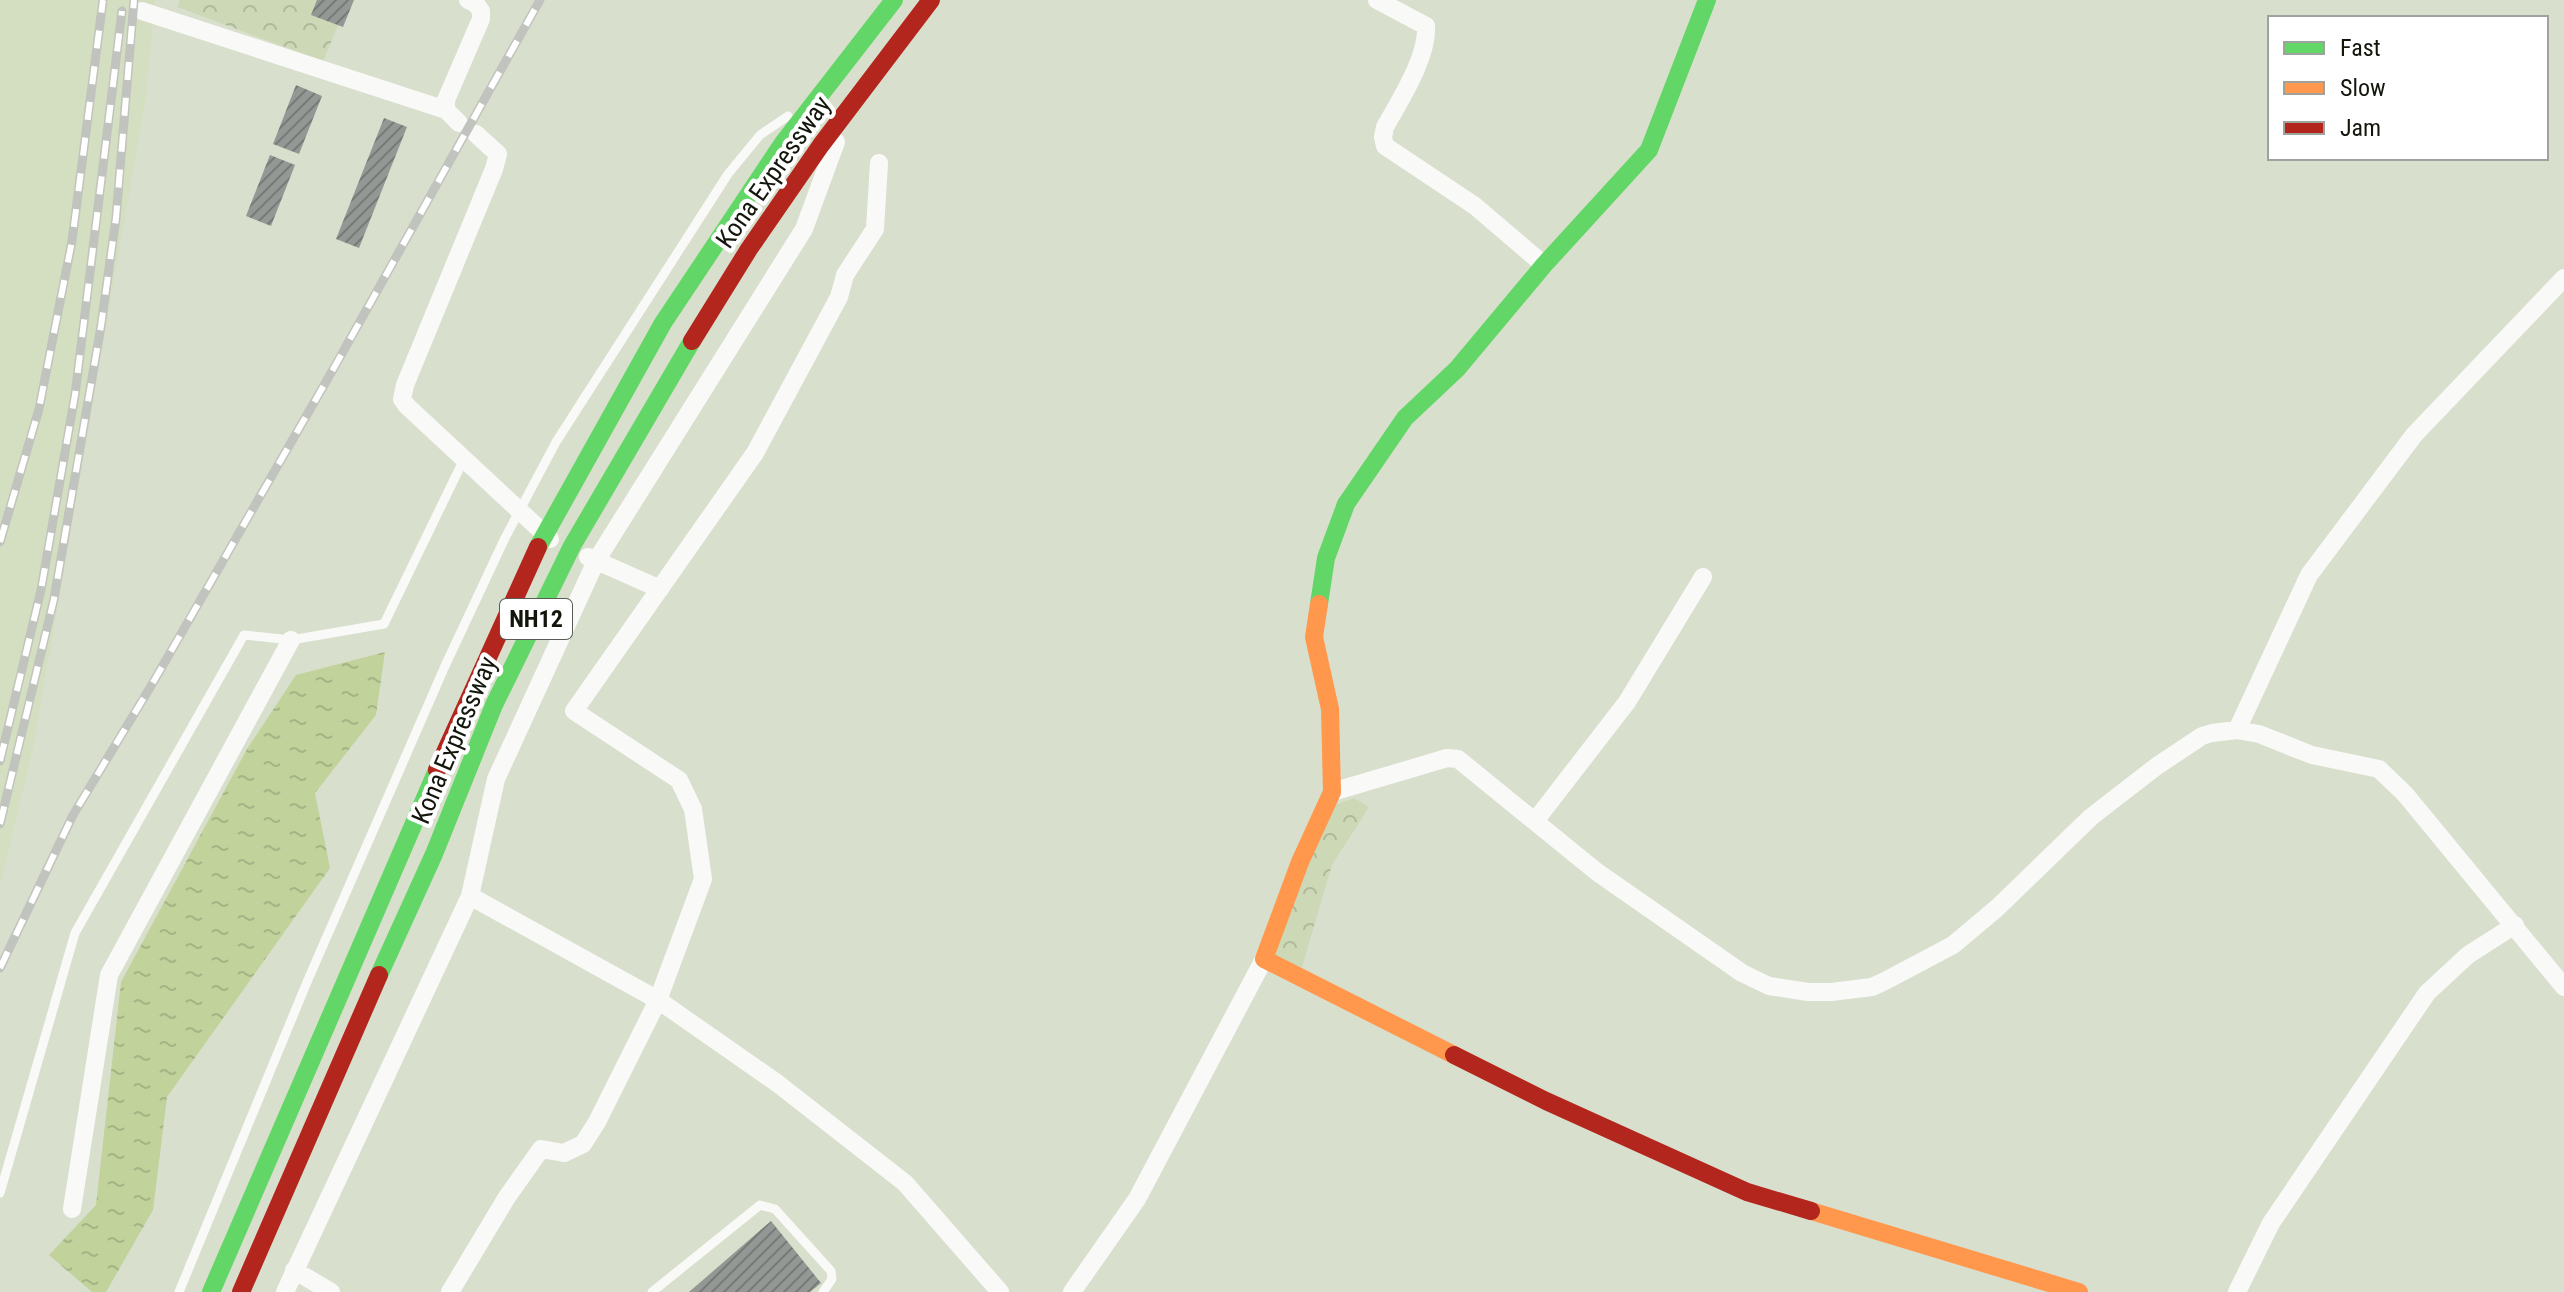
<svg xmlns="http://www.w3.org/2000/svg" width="2564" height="1292" font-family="'Roboto Condensed',sans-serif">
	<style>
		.built { fill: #d4dec0 }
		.park { fill: url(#park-crowns) }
		.water { fill: url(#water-ripples) }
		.building { fill: url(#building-hatch) }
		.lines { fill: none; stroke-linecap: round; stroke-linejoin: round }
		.lane { stroke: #f9faf8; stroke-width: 9 }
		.street { stroke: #f9faf8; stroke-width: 18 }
		.fast { stroke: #63d668; stroke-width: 18 }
		.slow { stroke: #ff974d; stroke-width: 18 }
		.jam { stroke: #b3261e; stroke-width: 18 }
		.rail-casing { stroke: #c1c3be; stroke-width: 9 }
		.rail { stroke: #fff; stroke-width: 6; stroke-dasharray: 18; stroke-linecap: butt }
		.labels { text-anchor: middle; stroke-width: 8; stroke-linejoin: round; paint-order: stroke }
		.shield { fill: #fff; stroke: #595c54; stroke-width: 2 }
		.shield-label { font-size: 24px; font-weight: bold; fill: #12160b }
		.street-label { font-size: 26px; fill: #12160b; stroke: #fff }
	</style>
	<defs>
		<pattern id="park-crowns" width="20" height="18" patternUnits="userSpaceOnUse" patternTransform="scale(2)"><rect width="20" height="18" fill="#cdd8b6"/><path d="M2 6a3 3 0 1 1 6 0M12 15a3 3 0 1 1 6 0" fill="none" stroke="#afb99b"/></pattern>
		<pattern id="water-ripples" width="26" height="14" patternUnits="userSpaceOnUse" patternTransform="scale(2)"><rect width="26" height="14" fill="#c1d29b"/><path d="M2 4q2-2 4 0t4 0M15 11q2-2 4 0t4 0" fill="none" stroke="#a5b484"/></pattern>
		<pattern id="building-hatch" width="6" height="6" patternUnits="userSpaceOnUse" patternTransform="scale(2)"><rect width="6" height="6" fill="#939894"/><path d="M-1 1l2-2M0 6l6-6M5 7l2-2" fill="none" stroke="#777b77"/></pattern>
	</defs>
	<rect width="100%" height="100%" fill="#d9dfcd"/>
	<path class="built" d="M 0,0 L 155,0 L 146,95 L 34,744 L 0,885 Z"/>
	<path class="park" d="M 180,0 L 349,0 L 323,61 L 177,7 Z
		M 1354,798 L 1369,807 L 1332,865 L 1302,967 L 1267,957 L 1327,808 Z"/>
	<path class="water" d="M 385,652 L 376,715 L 315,793 L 330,868 L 167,1097 L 153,1210 L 106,1292 L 92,1292 L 49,1255 L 96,1205 L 121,982 L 247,749 L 296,675 Z"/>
	<path class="building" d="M 317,0 L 354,0 L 343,27 L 311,15 Z
		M 296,85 L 322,96 L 299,154 L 273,144 Z
		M 384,118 L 407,127 L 359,248 L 336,239 Z
		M 270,155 L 295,165 L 271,226 L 246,216 Z
		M 771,1221 L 821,1283 L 810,1292 L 689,1292 Z"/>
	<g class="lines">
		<path class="lane" d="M 0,1193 L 75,933 L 244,635 L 291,640 L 384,624 L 464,459
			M 179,1292 L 307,982 L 445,666 L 505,538 L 556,442 L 728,174 L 760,135 L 788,116
			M 652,1292 L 760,1205 L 775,1209 L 831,1271 L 832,1279 L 823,1292"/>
		<path class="street" d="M 1377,0 L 1426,26 C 1428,57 1400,100 1385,127 L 1383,137 L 1385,146 L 1475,206 L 1544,265
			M 142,11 L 446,110
			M 459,123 L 446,110 L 446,100 L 481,19 L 481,11 L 476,4 L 468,0
			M 476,134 L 498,154 L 494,169 L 405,385 L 402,399 L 407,406 L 550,539
			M 588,557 L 660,589
			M 2237,730 L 2309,575 L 2414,435 L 2564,278
			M 1332,792 L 1447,758 L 1458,759 L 1597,872 L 1742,973 L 1769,986 L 1808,992 L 1831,992 L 1872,987 L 1885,981 L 1953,945 L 1997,908 L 2091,817 L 2157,766 L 2202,736 L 2212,733 L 2237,730 L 2259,734 L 2312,755 L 2379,769 L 2405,794 L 2564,987
			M 1535,821 L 1627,702 L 1703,577
			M 470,896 L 658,1000 L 777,1083 L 905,1183 L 1000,1292
			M 72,1209 L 109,975 L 291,640
			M 294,1270 L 331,1292
			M 285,1292 L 470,896 L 496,779 L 596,561 L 804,229 L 836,142
			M 450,1292 L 507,1197 L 541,1149 L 564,1153 L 583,1144 L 597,1122 L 658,1000 L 703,879 L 693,809 L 679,780 L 574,711 L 755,453 L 839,297 L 845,275 L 875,229 L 879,163
			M 1072,1292 L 1137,1199 L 1264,959
			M 2237,1292 L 2271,1223 L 2427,993 L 2468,955 L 2515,925"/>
		<path class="fast" d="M 538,547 L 663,323 L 783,143 L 894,0
			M 1319,604 L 1326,558 L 1346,504 L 1405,418 L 1457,369 L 1544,265 L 1649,150 L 1707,0
			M 379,975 L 434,854 L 494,705 L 572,546 L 692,341
			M 211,1292 L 437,770"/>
		<path class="slow" d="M 1319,604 L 1314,637 L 1330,709 L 1332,792 L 1300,862 L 1264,959 L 1454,1055
			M 1811,1211 L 2079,1292"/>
		<path class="jam" d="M 692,341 L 749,249 L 821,145 L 931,0
			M 437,770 L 538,547
			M 1454,1055 L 1546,1101 L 1747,1192 L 1811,1211
			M 241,1292 L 379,975"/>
		<g class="rail-casing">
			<path id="rail" d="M 0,542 L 39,409 L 72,241 L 103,0
				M 0,761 L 41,590 L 75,395 L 122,11
				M 0,824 L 54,599 L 101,326 L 116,218 L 134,0
				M 0,968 L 73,815 L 151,686 L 335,366 L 540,0"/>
		</g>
		<use href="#rail" class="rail"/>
	</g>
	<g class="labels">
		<rect class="shield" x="500" y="599" width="72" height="40" rx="6"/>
		<g class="shield-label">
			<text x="536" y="627">NH12</text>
		</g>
		<g class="street-label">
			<text transform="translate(773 172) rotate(-55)" y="9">Kona Expressway</text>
			<text transform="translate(454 740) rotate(-67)" y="9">Kona Expressway</text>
		</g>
	</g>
	<rect x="2268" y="16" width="280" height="144" fill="#ffffff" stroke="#a0a29d" stroke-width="2"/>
	<rect x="2284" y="42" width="40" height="12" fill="#63d668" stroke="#a0a29d" stroke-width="2"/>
	<text x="2340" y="56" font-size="24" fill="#12160b">Fast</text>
	<rect x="2284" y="82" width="40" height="12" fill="#ff974d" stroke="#a0a29d" stroke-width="2"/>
	<text x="2340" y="96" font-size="24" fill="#12160b">Slow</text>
	<rect x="2284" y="122" width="40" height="12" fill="#b3261e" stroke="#a0a29d" stroke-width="2"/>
	<text x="2340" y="136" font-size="24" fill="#12160b">Jam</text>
</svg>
